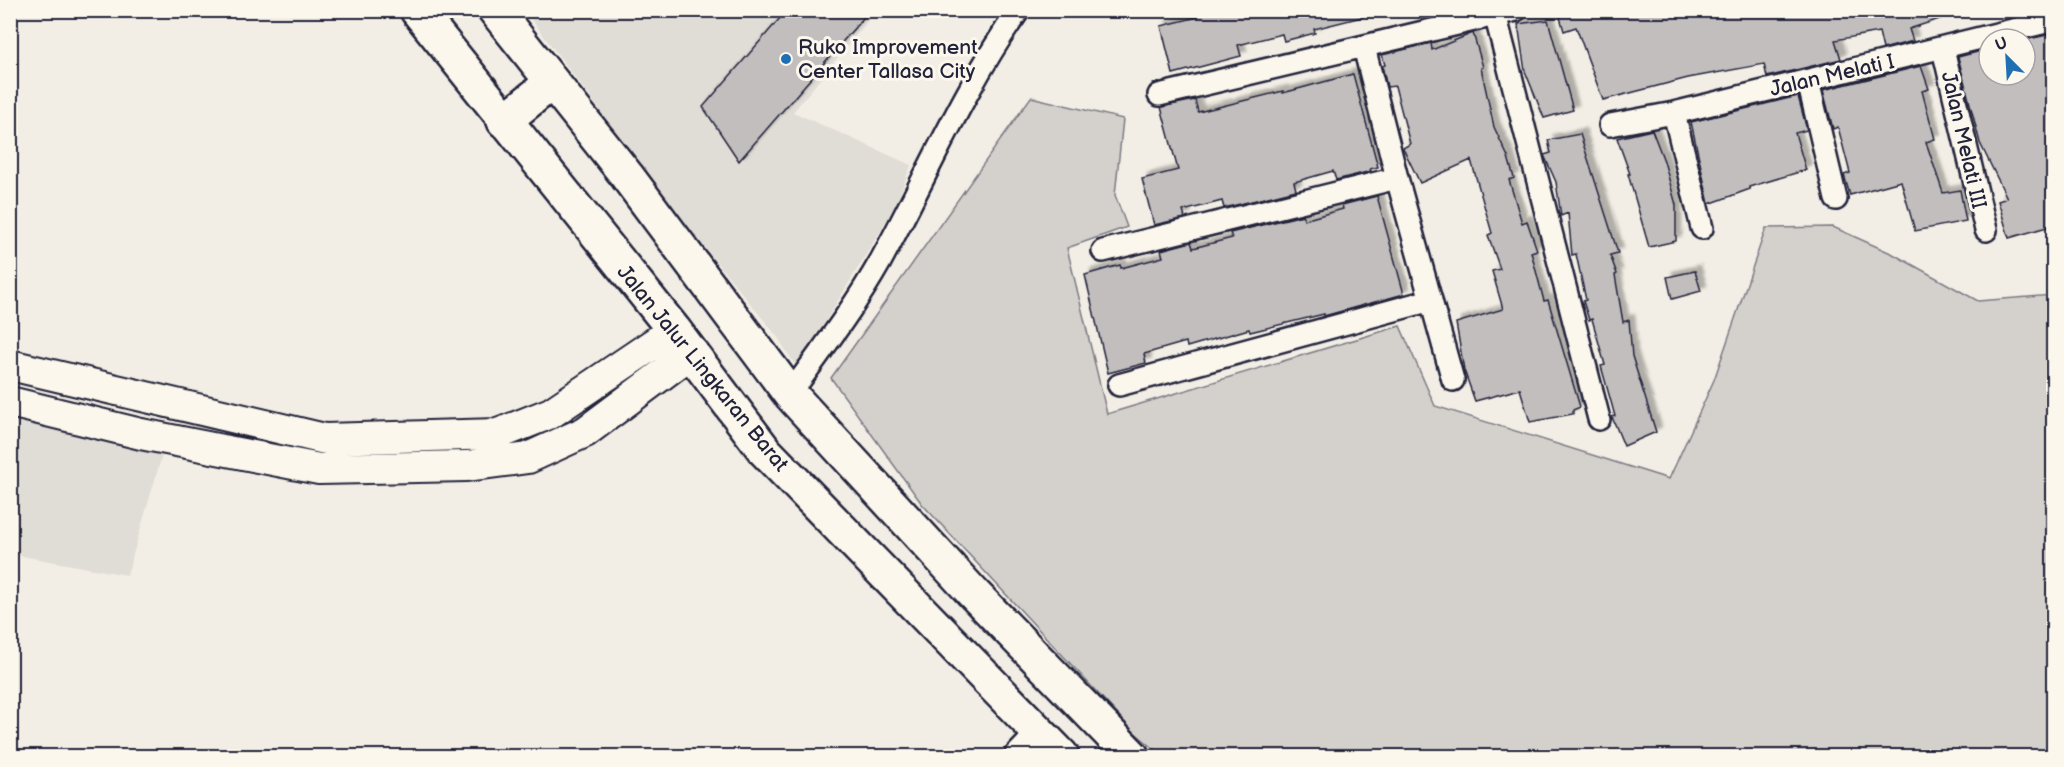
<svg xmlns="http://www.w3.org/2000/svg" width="2064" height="767" font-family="'Balsamiq Sans',sans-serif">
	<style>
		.built { fill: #e0dcd6 }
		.green { fill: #d4d1cc; stroke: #7b7a84; stroke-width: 1.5 }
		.building { fill: #c2bebe; stroke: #22223b; stroke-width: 1.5; filter: url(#shadow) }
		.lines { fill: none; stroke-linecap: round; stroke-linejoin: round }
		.minor-casing { stroke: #22223b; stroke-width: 26 }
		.secondary-casing { stroke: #22223b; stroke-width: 34 }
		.primary-casing { stroke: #22223b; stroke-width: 38 }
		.minor { stroke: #fbf7ec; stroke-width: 21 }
		.secondary { stroke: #fbf7ec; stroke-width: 30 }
		.primary { stroke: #fbf7ec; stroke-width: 33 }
		.poi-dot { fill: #1f6fb2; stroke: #fbf7ec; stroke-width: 2 }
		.labels { text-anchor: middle; stroke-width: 6; stroke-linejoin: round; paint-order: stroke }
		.poi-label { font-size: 21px; fill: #22223b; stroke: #fbf7ec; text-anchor: start }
		.street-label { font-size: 21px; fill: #22223b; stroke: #fbf7ec }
	</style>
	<defs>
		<filter id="shadow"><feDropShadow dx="5.5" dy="-5.5" stdDeviation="1.5" flood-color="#0004"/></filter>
	</defs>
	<rect width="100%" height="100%" fill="#f2eee5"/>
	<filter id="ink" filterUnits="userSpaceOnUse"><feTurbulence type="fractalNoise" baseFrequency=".0167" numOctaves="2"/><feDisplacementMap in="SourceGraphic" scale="12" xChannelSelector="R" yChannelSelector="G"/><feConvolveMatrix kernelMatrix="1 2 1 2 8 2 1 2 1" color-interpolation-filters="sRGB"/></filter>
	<g filter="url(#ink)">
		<path class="built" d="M 525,11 L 876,11 L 793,112 L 911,165 L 895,207 L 797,368 L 777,336 L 687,226 Z
			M 11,415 L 163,452 L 127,575 L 11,554 Z"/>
		<path class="green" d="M 1031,97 L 1123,119 L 1115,195 L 1127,227 L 1067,248 L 1107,414 L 1400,326 L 1435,406 L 1669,479 L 1714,380 L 1766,228 L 1833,227 L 1893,254 L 1978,301 L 2053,295 L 2053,756 L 1163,756 L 1133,731 L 922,504 L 831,378 Z"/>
		<path class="building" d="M 787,10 L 870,10 L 739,161 L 703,107 Z
			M 1196,10 L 1361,10 L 1362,17 L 1314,29 L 1315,33 L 1284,41 L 1282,34 L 1238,45 L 1241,56 L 1173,74 L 1161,26 L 1198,17 Z
			M 1558,10 L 1955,10 L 1955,14 L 1909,29 L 1913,41 L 1883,49 L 1879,32 L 1835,40 L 1841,59 L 1767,77 L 1764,64 L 1688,78 L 1603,100 L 1576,27 L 1564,31 Z
			M 1548,20 L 1573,110 L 1544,118 L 1525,71 L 1518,24 Z
			M 1473,33 L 1483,67 L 1481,68 L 1494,127 L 1508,157 L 1514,178 L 1509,180 L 1522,223 L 1527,221 L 1537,250 L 1531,252 L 1544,301 L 1548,300 L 1580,407 L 1573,410 L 1573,414 L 1530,422 L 1520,389 L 1475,401 L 1464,370 L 1456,323 L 1503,309 L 1492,271 L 1500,269 L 1488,235 L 1492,233 L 1471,160 L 1420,183 L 1403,148 L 1410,144 L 1395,86 L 1387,87 L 1382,66 L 1385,65 L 1382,55 L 1431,43 L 1432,50 Z
			M 2051,34 L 2054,43 L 2054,225 L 2009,238 L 1998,201 L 2007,198 L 1980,143 L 1958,57 L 1989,49 L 1989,75 L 2025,75 L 2025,40 Z
			M 1921,66 L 1929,89 L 1922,91 L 1935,139 L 1926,142 L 1943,193 L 1960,190 L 1966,221 L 1915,231 L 1901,181 L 1850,195 L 1844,175 L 1850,173 L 1838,127 L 1833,129 L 1823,90 Z
			M 1353,74 L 1378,167 L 1370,169 L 1371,171 L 1336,180 L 1333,171 L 1294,182 L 1296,190 L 1224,208 L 1222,201 L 1183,211 L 1185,218 L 1154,225 L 1142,179 L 1178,170 L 1161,107 L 1195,100 L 1198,112 L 1283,91 L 1283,93 Z
			M 1798,96 L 1807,130 L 1795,133 L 1806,170 L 1749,187 L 1750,189 L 1709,204 L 1691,122 Z
			M 1652,130 L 1664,161 L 1676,205 L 1676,241 L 1649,247 L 1628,174 L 1630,174 L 1617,138 Z
			M 1580,134 L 1618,253 L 1610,255 L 1617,274 L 1615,275 L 1623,322 L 1629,320 L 1632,356 L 1656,432 L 1624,446 L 1612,417 L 1615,416 L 1601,366 L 1605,365 L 1592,319 L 1589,320 L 1583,301 L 1586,300 L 1576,254 L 1572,255 L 1568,213 L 1561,216 L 1556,182 L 1544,155 L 1551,153 L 1548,140 Z
			M 1377,196 L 1404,294 L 1324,316 L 1324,314 L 1250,332 L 1249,329 L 1187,347 L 1186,342 L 1144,354 L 1146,363 L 1108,373 L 1085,275 L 1120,265 L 1121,268 L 1163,257 L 1161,250 L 1191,242 L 1193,248 L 1232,238 L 1230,233 L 1303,215 L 1304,220 L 1343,209 L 1342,205 Z
			M 1695,271 L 1701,291 L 1672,299 L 1667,277 Z"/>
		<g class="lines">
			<g class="minor-casing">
				<path id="minor" d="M 1494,10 L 1599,419
					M 1364,47 L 1397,178 L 1453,380
					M 1943,49 L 1986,230
					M 1808,81 L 1836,199
					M 1159,95 L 1516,10
					M 1674,113 L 1702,228
					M 1610,125 L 1674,113 L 2054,20
					M 1103,251 L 1397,178
					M 1119,385 L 1431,300
					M 790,394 C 821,351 854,308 880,262 C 926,178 963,89 1019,10
					M 1015,756 L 1038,732"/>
			</g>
			<g class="secondary-casing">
				<path id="secondary" d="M 10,365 L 325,439 L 498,434 L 551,413 L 674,330
					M 10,402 L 141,434 L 319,469 L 467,466 L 528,458 L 585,432 L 691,353"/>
			</g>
			<g class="primary-casing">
				<path id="primary" d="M 417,10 L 674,330 L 765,451 L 1062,756
					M 495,10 L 627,176 L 790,394 L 974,594 L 1132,756
					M 504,121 L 552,82"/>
			</g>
			<use href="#minor" class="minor"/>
			<use href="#secondary" class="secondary"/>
			<use href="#primary" class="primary"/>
		</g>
	</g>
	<circle class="poi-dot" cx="786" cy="59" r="6"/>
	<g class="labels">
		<g class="poi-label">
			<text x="798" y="54">Ruko Improvement<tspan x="798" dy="24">Center Tallasa City</tspan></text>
		</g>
		<g class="street-label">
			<text transform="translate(1832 75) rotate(-13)" y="7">Jalan Melati I</text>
			<text transform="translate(1964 140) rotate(77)" y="7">Jalan Melati III</text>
			<text transform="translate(703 368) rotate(51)" y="7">Jalan Jalur Lingkaran Barat</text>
		</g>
	</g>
	<rect width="2064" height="767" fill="none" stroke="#fbf7ec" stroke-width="36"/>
	<rect x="18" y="18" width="2028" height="731" fill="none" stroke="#22223b" stroke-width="2" filter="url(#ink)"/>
	<g transform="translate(2007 57) rotate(336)"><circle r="28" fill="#fbf7ec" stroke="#a4a2a5" stroke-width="1.5"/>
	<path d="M0-4.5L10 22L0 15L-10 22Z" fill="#1f6fb2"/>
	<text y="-9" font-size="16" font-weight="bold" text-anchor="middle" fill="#22223b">U</text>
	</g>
</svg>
